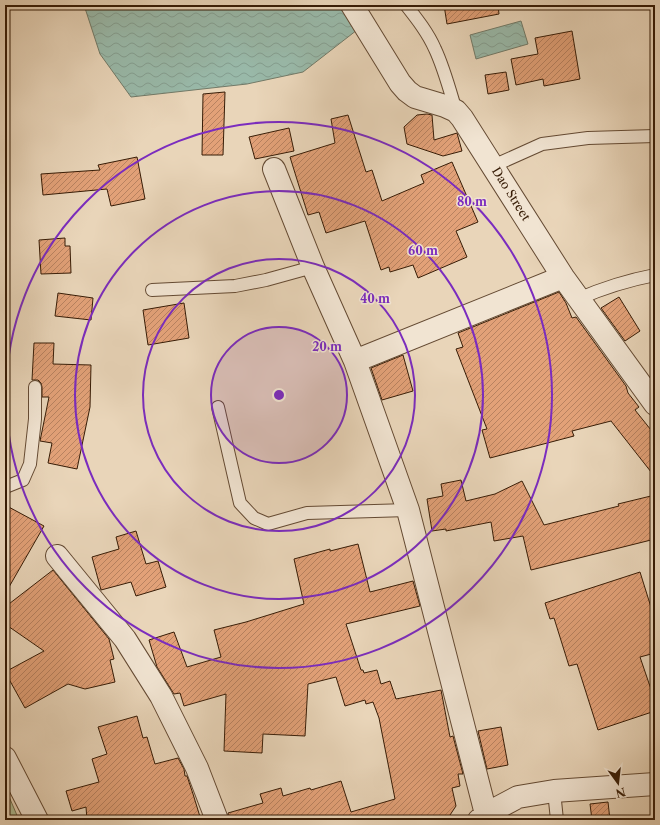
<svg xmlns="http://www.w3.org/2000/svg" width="660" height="825" font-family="'Libre Caslon Text',serif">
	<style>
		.pitch { fill: #b0be94; stroke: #746d4d }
		.water { fill: url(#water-waves); stroke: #727a68 }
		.building { fill: url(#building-hatch); stroke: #371c06 }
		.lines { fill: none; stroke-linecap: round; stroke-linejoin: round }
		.lane-casing { stroke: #644a33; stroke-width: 14 }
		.street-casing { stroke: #644a33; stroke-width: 24 }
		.lane { stroke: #f1e4d2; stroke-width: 12 }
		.street { stroke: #f1e4d2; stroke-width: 22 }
		.ring { fill: none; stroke: #7b2cbf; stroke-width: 2 }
		.labels { text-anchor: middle; stroke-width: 3; stroke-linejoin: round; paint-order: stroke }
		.street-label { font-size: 12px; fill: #371c06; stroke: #f1e4d2 }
		.centre { fill: #7b2cbf; stroke: #f1e4d2; stroke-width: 2 }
		.ring-label { font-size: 12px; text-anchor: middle; font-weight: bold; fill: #7b2cbf; stroke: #f1e4d2; stroke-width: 3; stroke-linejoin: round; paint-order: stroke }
	</style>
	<defs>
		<pattern id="water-waves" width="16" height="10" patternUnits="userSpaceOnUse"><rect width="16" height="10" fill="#99b9a9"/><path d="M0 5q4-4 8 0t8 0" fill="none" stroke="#849e90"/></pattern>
		<pattern id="building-hatch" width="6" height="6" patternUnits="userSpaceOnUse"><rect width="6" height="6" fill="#e2a178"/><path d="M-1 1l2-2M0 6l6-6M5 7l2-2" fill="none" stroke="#b88260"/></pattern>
	</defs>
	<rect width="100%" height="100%" fill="#e9d5b9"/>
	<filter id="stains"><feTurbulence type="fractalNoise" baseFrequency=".005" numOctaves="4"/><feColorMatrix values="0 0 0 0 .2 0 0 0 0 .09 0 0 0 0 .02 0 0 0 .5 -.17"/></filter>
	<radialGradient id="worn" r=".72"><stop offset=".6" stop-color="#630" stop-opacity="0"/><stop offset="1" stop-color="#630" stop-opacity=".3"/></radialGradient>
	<path class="pitch" d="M 5,788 L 7,792 L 19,820 L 5,820 Z"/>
	<path class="water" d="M 84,5 L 346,5 L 357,30 L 303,72 L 247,84 L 131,97 L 100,54 Z
		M 521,21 L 528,44 L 476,59 L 470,35 Z"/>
	<path class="building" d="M 444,5 L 498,5 L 499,14 L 447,24 Z
		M 572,31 L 580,79 L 544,86 L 543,79 L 516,85 L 511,59 L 538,54 L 535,38 Z
		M 506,72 L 509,90 L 488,94 L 485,75 Z
		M 225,92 L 223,155 L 202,155 L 203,94 Z
		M 427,114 L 432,115 L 434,140 L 457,133 L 462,151 L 443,156 L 407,144 L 404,127 L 417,115 Z
		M 348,115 L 366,172 L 372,170 L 382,201 L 424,183 L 421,175 L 452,162 L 478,222 L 456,231 L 467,257 L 418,278 L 413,265 L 390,272 L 389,267 L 381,270 L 365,221 L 326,233 L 319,212 L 308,215 L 290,157 L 335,143 L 331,119 Z
		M 289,128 L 294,151 L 255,159 L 249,137 Z
		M 137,157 L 145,199 L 111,206 L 107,189 L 43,195 L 41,174 L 100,170 L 98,165 Z
		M 65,238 L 65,246 L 70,246 L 71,273 L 41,274 L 39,240 Z
		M 559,292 L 566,303 L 572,318 L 576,317 L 626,386 L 628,393 L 639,407 L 635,410 L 655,435 L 655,477 L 611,421 L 572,431 L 574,436 L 490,458 L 482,430 L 487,429 L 456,349 L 463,347 L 458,333 Z
		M 58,293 L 93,298 L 91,320 L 55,316 Z
		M 619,297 L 640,331 L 625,341 L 601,308 Z
		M 184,303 L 189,338 L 148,345 L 143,310 Z
		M 34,343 L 54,343 L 53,364 L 91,365 L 90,407 L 77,469 L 48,463 L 52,443 L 40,441 L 49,397 L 42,397 L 42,387 L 41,383 L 38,380 L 32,380 Z
		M 403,355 L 413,391 L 382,400 L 371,368 Z
		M 461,480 L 466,501 L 495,494 L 522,481 L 544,525 L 619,506 L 618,504 L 655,495 L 655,539 L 531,570 L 523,536 L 494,541 L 491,522 L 446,531 L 446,529 L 432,531 L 427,499 L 443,496 L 441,484 Z
		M 5,505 L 44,526 L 5,594 Z
		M 136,531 L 146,564 L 158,561 L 166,587 L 136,596 L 131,582 L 101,590 L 92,557 L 119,549 L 116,537 Z
		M 358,544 L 370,592 L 413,581 L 420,606 L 346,624 L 361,670 L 363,670 L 364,673 L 377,670 L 381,684 L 390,681 L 396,699 L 441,690 L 450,737 L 453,736 L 463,774 L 458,774 L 460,786 L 452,788 L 456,806 L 450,815 L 444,820 L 229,820 L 228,813 L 263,803 L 260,794 L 281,788 L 283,796 L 310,788 L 311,790 L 341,781 L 351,812 L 395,799 L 379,718 L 373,702 L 366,704 L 365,700 L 345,706 L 336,677 L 308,684 L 305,736 L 263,734 L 262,753 L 224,751 L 226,694 L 184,706 L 180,693 L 174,694 L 157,667 L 149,640 L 174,632 L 187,667 L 221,657 L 214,630 L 246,622 L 304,604 L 294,559 L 330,549 L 330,551 Z
		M 53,570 L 109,639 L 114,659 L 110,660 L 115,682 L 85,689 L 68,684 L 25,708 L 5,672 L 44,651 L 5,624 L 5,607 Z
		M 640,572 L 655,620 L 655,653 L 640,657 L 655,701 L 655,711 L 598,730 L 577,664 L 569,666 L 554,618 L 550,619 L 545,603 Z
		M 137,716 L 143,738 L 147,737 L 155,764 L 178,758 L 184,769 L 185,776 L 187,776 L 193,794 L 201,820 L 87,820 L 86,807 L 72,811 L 66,791 L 99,782 L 92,759 L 107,754 L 98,727 Z
		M 501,727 L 508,765 L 487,769 L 478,731 Z
		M 608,802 L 610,820 L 592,820 L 590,804 Z"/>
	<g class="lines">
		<g class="lane-casing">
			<path id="lane" d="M 406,5 C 417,19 428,33 435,49 C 444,68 450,91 456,111
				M 493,166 L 542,144 L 588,138 L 655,136
				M 152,290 L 235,286 L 266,280 L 313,267
				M 578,299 C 603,288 629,280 655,275
				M 218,407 L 240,503 L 254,518 L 268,524 L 307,513 L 408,510
				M 5,487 L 8,486 L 23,480 L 30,464 L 35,419 L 35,387
				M 554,791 L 557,820"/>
		</g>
		<g class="street-casing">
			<path id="street" d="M 352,5 L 400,83 L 407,91 L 415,97 L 445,106 L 456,111 L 462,118 L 563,277 L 655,404
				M 274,169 L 313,267 L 355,361
				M 57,556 L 125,639 L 161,696 L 197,768 L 217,820
				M 5,758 L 37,820
				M 486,814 L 408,510 L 355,361 L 563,277
				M 479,820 L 486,814 L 518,797 L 554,791 L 655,784"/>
		</g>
		<use href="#lane" class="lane"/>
		<use href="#street" class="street"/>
	</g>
	<circle cx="279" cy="395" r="68" fill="#7b2cbf" fill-opacity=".12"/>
	<g class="ring">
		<circle cx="279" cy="395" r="68"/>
		<circle cx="279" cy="395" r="136"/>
		<circle cx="279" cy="395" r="204"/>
		<circle cx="279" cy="395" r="273"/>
	</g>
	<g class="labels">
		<g class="street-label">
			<text transform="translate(511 194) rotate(58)" y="4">Dao Street</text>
		</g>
	</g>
	<circle cx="279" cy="395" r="6" class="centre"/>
	<g class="ring-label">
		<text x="472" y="206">80 m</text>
		<text x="423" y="255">60 m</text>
		<text x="375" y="303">40 m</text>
		<text x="327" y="351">20 m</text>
	</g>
	<rect width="660" height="825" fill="none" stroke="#e9d5b9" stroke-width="20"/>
	<rect x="6" y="6" width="648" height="813" fill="none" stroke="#371c06" stroke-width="2"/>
	<rect x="10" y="10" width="640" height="805" fill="none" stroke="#371c06"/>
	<g transform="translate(618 783) rotate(165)" stroke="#f1e4d2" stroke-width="3" paint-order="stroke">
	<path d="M0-3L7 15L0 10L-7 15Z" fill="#371c06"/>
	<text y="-6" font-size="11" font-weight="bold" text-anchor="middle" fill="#371c06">N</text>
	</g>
	<rect width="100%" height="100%" filter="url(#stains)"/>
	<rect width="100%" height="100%" fill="url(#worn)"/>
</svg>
